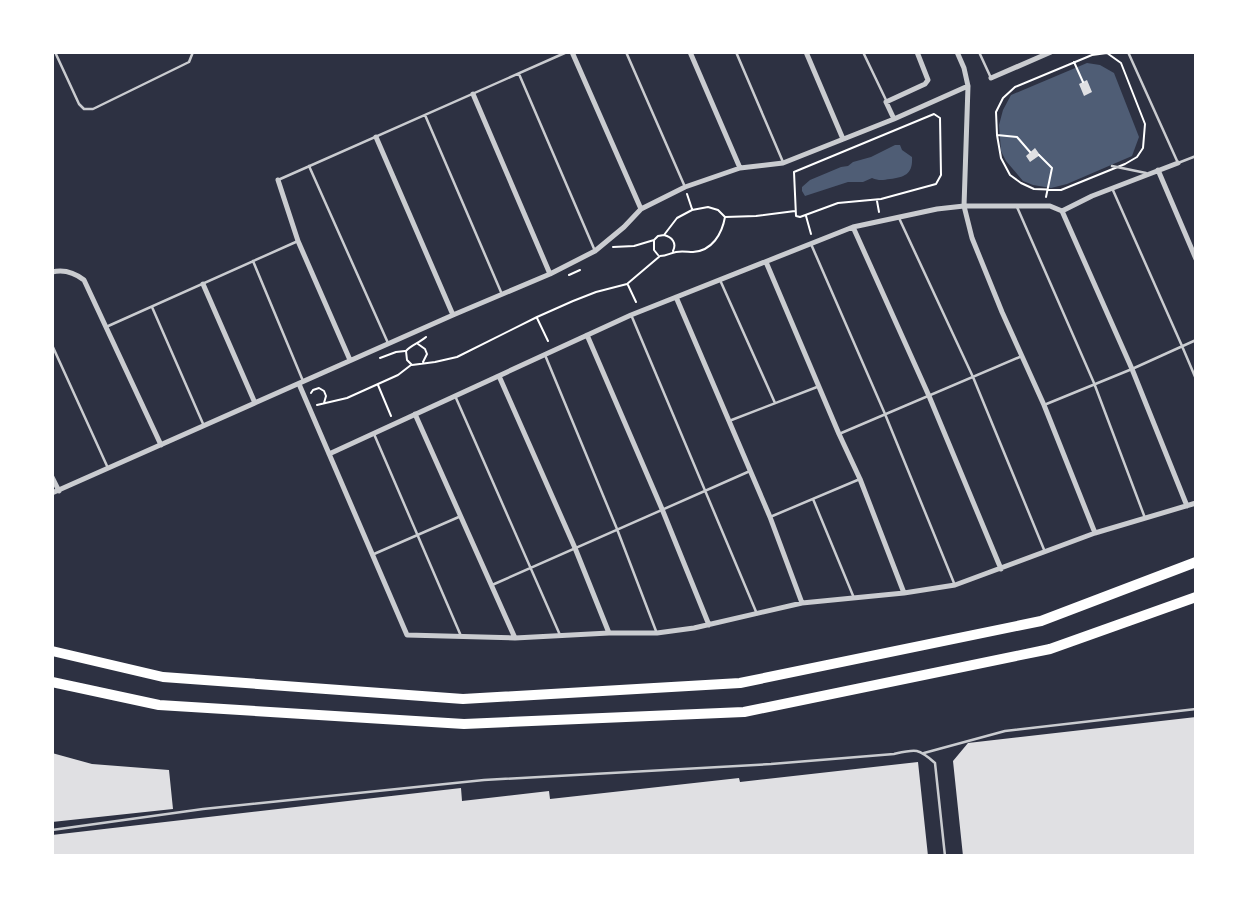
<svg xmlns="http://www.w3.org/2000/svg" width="1248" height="908" font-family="Quicksand,sans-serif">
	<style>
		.water { fill: #4f5d75 }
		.building { fill: #e0e0e3 }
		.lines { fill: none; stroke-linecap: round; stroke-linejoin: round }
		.path { stroke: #fff; stroke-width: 2 }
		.service { stroke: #caccd0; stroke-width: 2.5 }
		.minor { stroke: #caccd0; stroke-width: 5 }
		.motorway { stroke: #fff; stroke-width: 10 }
	</style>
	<rect width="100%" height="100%" fill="#2d3142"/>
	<path class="water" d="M 1087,63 L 1100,65 L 1114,73 L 1139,137 L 1132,156 L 1067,184 L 1051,188 L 1033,185 L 1023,181 L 1006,161 L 1001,151 L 999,125 L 1003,110 L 1011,95 Z
		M 895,145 L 900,145 L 902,150 L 912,157 C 913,174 905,177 890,179 C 883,180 879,181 872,178 L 863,182 L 848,182 L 805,196 L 802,191 L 802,187 L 810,180 L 841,167 L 848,166 L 853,162 L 871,157 Z"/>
	<path class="building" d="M 1087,80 L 1092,92 L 1084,96 L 1079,84 Z
		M 1035,148 L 1040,155 L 1030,162 L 1026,156 Z
		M 1196,717 L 1196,856 L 963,856 L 953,761 L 968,743 Z
		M 52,753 L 92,764 L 169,770 L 173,809 L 52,822 Z
		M 918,762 L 928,856 L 52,856 L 52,835 L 461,788 L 462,801 L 549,791 L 550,799 L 739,778 L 740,782 Z"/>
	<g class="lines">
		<path class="path" d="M 1107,53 L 1121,63 L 1145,124 L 1143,148 L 1137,157 L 1125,164 L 1061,190 L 1034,189 L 1021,183 L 1010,175 L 1001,158 L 997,135 L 996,112 L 1003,98 L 1015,87 L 1092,55 Z
			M 1074,62 L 1083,82
			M 934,114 L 940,118 L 941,175 L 936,184 L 881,199 L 838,203 L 800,217 L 796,216 L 794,172 Z
			M 997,135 L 1017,137 L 1030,152
			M 1039,155 L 1052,168 L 1046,197
			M 687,194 L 692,209
			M 877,201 L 879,212
			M 806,216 L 811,234
			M 664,235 C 672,237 677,243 673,251
			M 654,241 L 654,250 L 658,255
			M 613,247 L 634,246 L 654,240 L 658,236 L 664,235 L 677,218 L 692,210 L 708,207 L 718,210 L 725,217 L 756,216 L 795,211
			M 569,275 L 580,270
			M 628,285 L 636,302
			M 537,318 L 548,341
			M 426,337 C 419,343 411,345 406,351 L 407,360 L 412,365 L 435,362 L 457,357 L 537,317 L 573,301 L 596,292 L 627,284 L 660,256 C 667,256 670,253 676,252 C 682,251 688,252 693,252 C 712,251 722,234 725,217
			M 418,344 L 425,349 L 427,354 L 423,362
			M 380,358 L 396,352 L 405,351
			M 378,385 L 391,416
			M 311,393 L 313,390 L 319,388 L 324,391 L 326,396 L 324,403
			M 317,405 L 347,398 L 398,375 L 411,365"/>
		<path class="service" d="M 55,52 L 79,104 L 84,109 L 93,109 L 189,62 L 193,52
			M 626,52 L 685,187
			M 736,52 L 783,162
			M 863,52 L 886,100
			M 979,52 L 991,78
			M 1128,52 L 1178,163 L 1196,156
			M 519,74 L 595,251
			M 425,115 L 501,292
			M 309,166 L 388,343
			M 1112,166 L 1146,173
			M 278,180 L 567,52
			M 1112,188 L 1182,346 L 1196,379
			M 1017,207 L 1094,383 L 1145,518
			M 899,218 L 973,377 L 1045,552
			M 811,244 L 885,414 L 954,583
			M 253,261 L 303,381
			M 720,280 L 775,403
			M 152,307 L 204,426
			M 632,317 L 757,614
			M 106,327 L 298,241
			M 52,345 L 107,466
			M 545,355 L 617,529 L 656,631
			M 456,398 L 560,635
			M 1044,405 L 1132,369 L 1196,340
			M 729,421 L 817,387
			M 374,434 L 461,636
			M 839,434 L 1022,356
			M 813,499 L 854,598
			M 770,517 L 860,479
			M 374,554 L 461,516
			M 492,585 L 750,471
			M 924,753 L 1005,731 L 1196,709
			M 52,830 L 203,809 L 484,780 L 771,764 L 894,754 C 916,749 918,748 935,763 L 945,856"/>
		<path class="minor" d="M 572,52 L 641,209
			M 690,52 L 740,168
			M 806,52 L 843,139
			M 957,52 L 964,68 L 968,86 L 964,206 L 972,238 L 1002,312 L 1044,405 L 1095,533
			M 991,78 L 1051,52
			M 473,94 L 550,274
			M 894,119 L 886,102 L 925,84 L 928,80 L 917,52
			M 376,137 L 453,315
			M 1158,170 L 1196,259
			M 278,180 L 298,241 L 350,360
			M 1062,211 L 1132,369 L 1187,506
			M 853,227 L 929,396 L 1001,569
			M 766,262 L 839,434 L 860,479 L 904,593
			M 52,272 C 64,269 75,273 84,280 L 161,445
			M 203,284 L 255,403
			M 676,297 L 770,517 L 802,603
			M 587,335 L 662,509 L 709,625
			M 499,376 L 575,548 L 609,633
			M 299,384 L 407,635 L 515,638 L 609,633 L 657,633 L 694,628 L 802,603 L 904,593 L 955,585 L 1095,533 L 1196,503
			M 415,414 L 515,638
			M 329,454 L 631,315 L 853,227 L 937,209 L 964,206 L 1050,206 L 1062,211 L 1092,196 L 1178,163
			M 52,477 L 59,491
			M 52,493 L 453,315 L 550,274 L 595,251 L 624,227 L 641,209 L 685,187 L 740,168 L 783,163 L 894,119 L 968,86"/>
		<path class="motorway" d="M 52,651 L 163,677 L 463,699 L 740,683 L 1041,621 L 1196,562
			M 52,682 L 159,705 L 464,724 L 744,712 L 1050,649 L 1196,597"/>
	</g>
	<rect width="1248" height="908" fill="none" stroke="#ffffff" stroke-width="108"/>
</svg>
